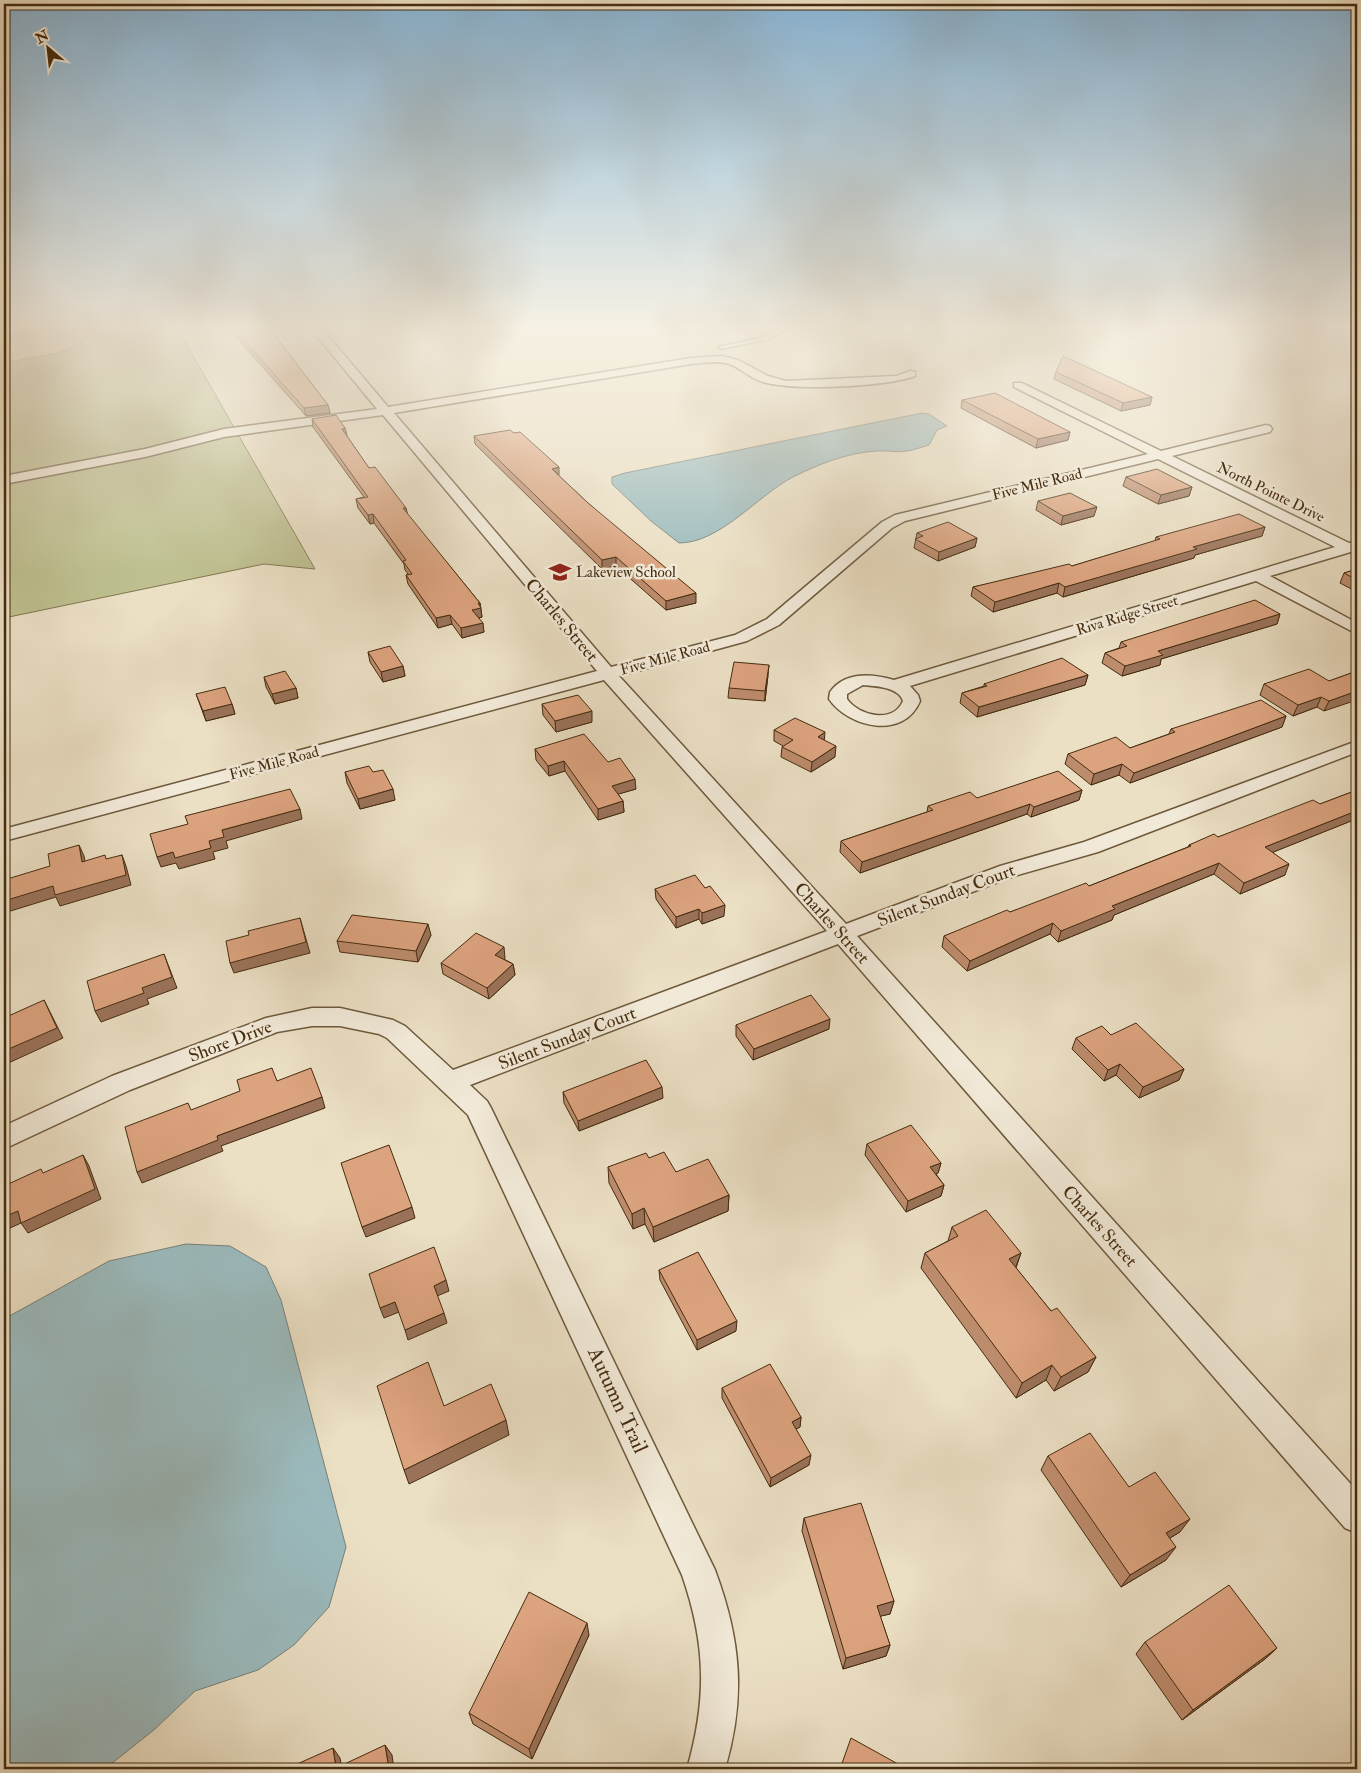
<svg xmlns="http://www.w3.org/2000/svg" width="1361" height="1773" font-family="'IM FELL Double Pica',serif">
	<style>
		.green { fill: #bec090; stroke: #827650 }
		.water { fill: #9bbabd; stroke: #798177 }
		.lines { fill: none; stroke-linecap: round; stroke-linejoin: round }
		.service-casing { stroke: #6e593c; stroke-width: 3 }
		.minor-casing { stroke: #6e593c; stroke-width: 3 }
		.path { stroke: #452c0f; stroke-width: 2; stroke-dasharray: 2 1; stroke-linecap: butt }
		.service { fill: #f2ead9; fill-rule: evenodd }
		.minor { fill: #f2ead9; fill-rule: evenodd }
		.wall { fill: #bd8c6d; stroke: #452c0f }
		.shaded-wall { fill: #9a7259; stroke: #452c0f }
		.building { fill: #dca37f; stroke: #452c0f }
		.labels { text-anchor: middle; stroke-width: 5; stroke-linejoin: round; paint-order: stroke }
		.far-street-label { font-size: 15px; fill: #452c0f; stroke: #f2ead9 }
		.far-poi-label { font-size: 15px; fill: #452c0f; stroke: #f2ead9; text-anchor: start }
		.street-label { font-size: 18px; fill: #452c0f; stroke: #f2ead9 }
		.near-street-label { font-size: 21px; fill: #452c0f; stroke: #f2ead9 }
	</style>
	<rect width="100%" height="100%" fill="#ebdfc4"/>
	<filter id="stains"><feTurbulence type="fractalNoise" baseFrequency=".004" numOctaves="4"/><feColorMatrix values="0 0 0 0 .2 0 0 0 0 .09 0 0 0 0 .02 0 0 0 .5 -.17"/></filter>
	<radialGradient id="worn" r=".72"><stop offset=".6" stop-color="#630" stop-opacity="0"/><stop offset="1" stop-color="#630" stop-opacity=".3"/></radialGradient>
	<path class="green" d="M 4,324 L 70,324 L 4,344 Z
		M 175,324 L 315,569 L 264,564 L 4,618 L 4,363 L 58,353 L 81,343 L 85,332 L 102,327 Z"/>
	<path class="water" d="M 922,413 L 929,414 L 947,426 L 937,430 L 929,445 C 922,447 914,450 907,451 C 897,453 886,450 876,451 C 847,453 819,464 793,477 C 757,496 720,543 679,543 L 651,521 L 612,484 L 612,477 L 625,473 Z
		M 186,1244 L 230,1246 L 266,1267 L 281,1300 L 346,1547 L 329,1607 L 294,1645 L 258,1670 L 195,1691 L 155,1729 L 111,1764 L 100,1769 L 4,1769 L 4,1319 L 109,1261 Z"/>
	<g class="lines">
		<g class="service-casing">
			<path id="service" d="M 787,324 L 794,324 L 769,339 L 721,349 L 718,347 L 765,337 Z"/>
		</g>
		<g class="minor-casing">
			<path id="minor" d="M 307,324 L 318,324 L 388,407 L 691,358 L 722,356 L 738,360 L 768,376 L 786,381 L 896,376 L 911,371 L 915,372 L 915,376 C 885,387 794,391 763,382 C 751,379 741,368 729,364 C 718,360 703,363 691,364 L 394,413 L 611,667 L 735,635 L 767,619 L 882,522 L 895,515 L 1148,454 L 1014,387 L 1014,383 L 1022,383 L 1161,451 L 1266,425 L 1270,426 L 1272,429 L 1270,432 L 1172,456 L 1349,543 L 1357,541 L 1357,550 L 1354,551 L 1270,576 L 1357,623 L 1357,634 L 1256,581 L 910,686 L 918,695 L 920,701 C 904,740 849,728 829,699 L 830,692 C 845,671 873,674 894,680 L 1335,547 L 1158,459 L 905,521 L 892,528 L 779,625 L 747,641 L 619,676 L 846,924 L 1000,866 L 1084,842 L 1357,741 L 1357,752 L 1098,852 L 1014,876 L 857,936 L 1357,1491 L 1357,1533 L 1345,1528 L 838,944 L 470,1085 L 487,1101 L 491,1108 L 715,1570 C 741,1640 746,1697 725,1769 L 687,1769 C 707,1699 706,1644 682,1575 L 468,1115 L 387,1038 L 379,1034 L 340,1026 L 312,1026 L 277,1032 L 130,1090 L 4,1149 L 4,1126 L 112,1076 L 266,1018 L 312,1008 L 340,1008 L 393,1020 L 405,1026 L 453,1070 L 827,931 L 604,680 L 4,841 L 4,829 L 597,671 L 383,415 L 224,437 L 145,457 L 4,484 L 4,476 L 145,449 L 224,429 L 377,409 ZM 863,685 C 875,686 899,687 903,701 C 893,724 859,716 847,699 L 847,694 Z"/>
		</g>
		<path class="path" d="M 4,336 L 60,324"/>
		<use href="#service" class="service"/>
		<use href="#minor" class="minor"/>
	</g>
	<path class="wall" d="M 227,324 L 266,324 L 328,405 L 330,413 L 306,416 L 237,338 Z
		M 1056,372 L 1152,397 L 1150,405 L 1121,411 L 1054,379 Z
		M 962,400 L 1070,432 L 1068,440 L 1036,448 L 961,408 Z
		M 312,419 L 345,428 L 347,436 L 369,468 L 406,508 L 407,514 L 480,603 L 482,617 L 479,618 L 484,632 L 462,638 L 452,624 L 438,628 L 408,584 L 406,575 L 408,574 L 405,570 L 404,564 L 374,523 L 370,524 L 358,508 L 356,499 L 364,497 L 313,427 Z
		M 474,436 L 559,476 L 696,603 L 666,610 L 616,566 L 602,569 L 475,444 Z
		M 1126,477 L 1192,487 L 1189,496 L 1158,504 L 1123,486 Z
		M 1038,501 L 1094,516 L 1061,525 L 1036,510 Z
		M 1265,527 L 1262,536 L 1195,555 L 1194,558 L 1063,597 L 1057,593 L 993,612 L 971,596 L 973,587 L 1072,566 L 1155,541 L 1156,537 Z
		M 917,533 L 977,538 L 975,547 L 938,561 L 914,548 Z
		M 1357,569 L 1357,592 L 1340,583 L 1344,573 Z
		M 1280,614 L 1277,624 L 1161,659 L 1160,665 L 1122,676 L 1102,663 L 1105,653 L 1119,648 L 1121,642 Z
		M 368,652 L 403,666 L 405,676 L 383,682 L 370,662 Z
		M 1357,671 L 1324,711 L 1317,707 L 1293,716 L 1260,695 L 1264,684 L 1329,681 Z
		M 768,675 L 765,701 L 728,698 L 729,688 Z
		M 1088,675 L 1085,685 L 977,717 L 960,703 L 962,693 L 984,686 L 984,684 Z
		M 264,677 L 296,688 L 298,698 L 275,704 L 266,687 Z
		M 196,694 L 232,704 L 235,714 L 206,721 Z
		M 542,704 L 592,722 L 556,732 L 543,715 Z
		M 1286,716 L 1282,727 L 1130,783 L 1119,775 L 1091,785 L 1065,764 L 1068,754 L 1130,748 L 1169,734 L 1171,729 Z
		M 774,730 L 824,740 L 835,757 L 811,772 L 781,757 L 782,747 L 783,746 L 774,741 Z
		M 535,749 L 608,762 L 636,789 L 618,794 L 623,801 L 624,812 L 598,820 L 565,771 L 549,776 L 536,760 Z
		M 345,772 L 373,772 L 395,800 L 360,809 L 347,783 Z
		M 1082,790 L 1079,800 L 1031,817 L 1027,814 L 860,873 L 840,852 L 841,841 L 927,812 L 928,806 L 977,798 Z
		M 1357,790 L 1357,826 L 1351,821 L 1273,852 L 1285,875 L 1240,894 L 1214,874 L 1114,915 L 1112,920 L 1058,942 L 1050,934 L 967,971 L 942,947 L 944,936 L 1010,912 L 1089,886 L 1188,847 L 1189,845 L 1218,837 L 1320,804 Z
		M 655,889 L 724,916 L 702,924 L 699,919 L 676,928 L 656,899 Z
		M 431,935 L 418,962 L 340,952 L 337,941 Z
		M 505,958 L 504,959 L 513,964 L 515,975 L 489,999 L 443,974 L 441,963 Z
		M 736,1025 L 829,1029 L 753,1060 L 736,1036 Z
		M 1111,1035 L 1184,1069 L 1179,1080 L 1139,1098 L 1116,1075 L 1104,1081 L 1072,1049 L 1076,1038 Z
		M 563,1092 L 663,1098 L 579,1131 L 564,1103 Z
		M 867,1144 L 941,1163 L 938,1173 L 936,1174 L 944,1185 L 941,1196 L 906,1212 L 865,1155 Z
		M 649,1158 L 676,1172 L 729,1195 L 728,1211 L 654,1242 L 645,1224 L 633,1229 L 609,1183 L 608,1167 Z
		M 952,1227 L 1021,1253 L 1016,1268 L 1051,1311 L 1096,1357 L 1088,1372 L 1054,1391 L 1046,1380 L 1016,1398 L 921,1268 L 925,1253 L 948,1241 Z
		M 659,1270 L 736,1331 L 697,1350 L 660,1280 Z
		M 722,1388 L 801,1417 L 800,1427 L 796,1429 L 809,1465 L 770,1487 L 722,1398 Z
		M 1048,1456 L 1129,1487 L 1180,1532 L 1170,1538 L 1166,1560 L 1121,1587 L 1041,1470 Z
		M 804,1518 L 894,1601 L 890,1614 L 880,1616 L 890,1645 L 886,1656 L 843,1669 L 802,1531 Z
		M 589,1635 L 532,1759 L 473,1724 L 469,1713 Z
		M 1145,1642 L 1277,1648 L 1265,1659 L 1182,1720 L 1136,1654 Z"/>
	<path class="shaded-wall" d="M 1152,397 L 1150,405 L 1121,411 L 1123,403 Z
		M 328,405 L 330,413 L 306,416 L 304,408 Z
		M 345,428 L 347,436 L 342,429 Z
		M 1070,432 L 1068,440 L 1036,448 L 1038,439 Z
		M 559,467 L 559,475 L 552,469 Z
		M 1192,487 L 1189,496 L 1158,504 L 1161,495 Z
		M 1097,507 L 1094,516 L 1061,525 L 1063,516 Z
		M 403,508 L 406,508 L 408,516 Z
		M 373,514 L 374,523 L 370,524 L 368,515 Z
		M 1265,527 L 1262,536 L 1195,555 L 1194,558 L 1063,597 L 1065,587 L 1193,547 Z
		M 977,538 L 975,547 L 938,561 L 939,552 Z
		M 616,557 L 616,566 L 602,569 L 602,560 Z
		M 1059,583 L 1057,593 L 993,612 L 995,602 Z
		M 696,593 L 696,603 L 666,610 L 666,601 Z
		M 478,603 L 480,603 L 482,617 L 474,619 L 472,610 Z
		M 1280,614 L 1277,624 L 1161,659 L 1160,665 L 1122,676 L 1125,666 L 1158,651 Z
		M 450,615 L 452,624 L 438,628 L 436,618 Z
		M 483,623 L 484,632 L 462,638 L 461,628 Z
		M 769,665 L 768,675 L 765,701 L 765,691 Z
		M 403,666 L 405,676 L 383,682 L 381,672 Z
		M 1088,675 L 1085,685 L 977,717 L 979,707 Z
		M 296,688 L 298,698 L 275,704 L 272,694 Z
		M 1357,691 L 1357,700 L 1324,711 L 1329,701 Z
		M 1321,697 L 1317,707 L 1293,716 L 1298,705 Z
		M 232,704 L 235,714 L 206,721 L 203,711 Z
		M 592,711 L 592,722 L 556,732 L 555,721 Z
		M 1286,716 L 1282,727 L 1130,783 L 1134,773 Z
		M 825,732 L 824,743 L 818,737 Z
		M 836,746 L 835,757 L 811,772 L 812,762 Z
		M 564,761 L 565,771 L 549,776 L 548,766 Z
		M 1122,764 L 1119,775 L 1091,785 L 1094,774 Z
		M 635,779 L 636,789 L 612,796 L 612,786 Z
		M 393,789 L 395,800 L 360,809 L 358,799 Z
		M 1082,790 L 1079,800 L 1031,817 L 1034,807 Z
		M 623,801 L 624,812 L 598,820 L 598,809 Z
		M 1030,804 L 1027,814 L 860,873 L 862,862 Z
		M 300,809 L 302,819 L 226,841 L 228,848 L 213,852 L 215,859 L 179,869 L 176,863 L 161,867 L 157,857 L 209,841 L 222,830 Z
		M 1356,811 L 1351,821 L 1261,857 L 1265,847 Z
		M 79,845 L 84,856 L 87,872 L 82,862 Z
		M 122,855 L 126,866 L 131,885 L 60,906 L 56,897 L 4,913 L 4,901 Z
		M 1219,863 L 1214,874 L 1114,915 L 1112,920 L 1058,942 L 1061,931 L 1112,906 Z
		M 1289,864 L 1285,875 L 1240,894 L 1244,883 Z
		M 725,905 L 724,916 L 702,924 L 702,913 Z
		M 699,909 L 699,919 L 676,928 L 676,917 Z
		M 300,918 L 310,953 L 234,973 L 230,963 Z
		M 1053,923 L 1050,934 L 967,971 L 970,961 Z
		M 428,924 L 431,935 L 418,962 L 416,951 Z
		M 504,947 L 505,958 L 497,966 L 495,955 Z
		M 164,954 L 177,988 L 147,999 L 149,1004 L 101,1022 L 95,1011 L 142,988 Z
		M 513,964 L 515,975 L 489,999 L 487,988 Z
		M 44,1000 L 63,1038 L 4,1065 L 4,1051 Z
		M 830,1019 L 829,1029 L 753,1060 L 754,1049 Z
		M 1120,1064 L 1116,1075 L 1104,1081 L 1108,1070 Z
		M 1184,1069 L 1179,1080 L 1139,1098 L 1143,1087 Z
		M 662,1087 L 663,1098 L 579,1131 L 578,1121 Z
		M 322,1097 L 325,1108 L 221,1146 L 223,1151 L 142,1183 L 137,1172 L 217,1136 Z
		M 83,1155 L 89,1166 L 101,1199 L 28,1233 L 21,1223 L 8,1229 L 4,1222 L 4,1217 Z
		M 941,1163 L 938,1173 L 928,1178 L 930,1167 Z
		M 944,1185 L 941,1196 L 906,1212 L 908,1201 Z
		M 729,1195 L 728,1211 L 654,1242 L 653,1227 Z
		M 412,1207 L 415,1218 L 366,1237 L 362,1227 Z
		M 644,1208 L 645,1224 L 633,1229 L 632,1214 Z
		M 1021,1253 L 1015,1269 L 1009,1259 Z
		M 446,1280 L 449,1291 L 437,1296 L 434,1286 Z
		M 395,1302 L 399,1312 L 384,1318 L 380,1308 Z
		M 444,1313 L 447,1323 L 408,1340 L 405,1330 Z
		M 737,1321 L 736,1331 L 697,1350 L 697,1340 Z
		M 1096,1357 L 1088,1372 L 1054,1391 L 1061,1377 Z
		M 1052,1365 L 1046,1380 L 1016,1398 L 1022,1383 Z
		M 801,1417 L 800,1427 L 791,1432 L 792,1422 Z
		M 506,1420 L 509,1435 L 409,1484 L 404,1470 Z
		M 811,1455 L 809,1465 L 770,1487 L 771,1478 Z
		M 1190,1519 L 1180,1532 L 1156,1546 L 1166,1533 Z
		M 1176,1547 L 1166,1560 L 1121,1587 L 1130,1575 Z
		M 894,1601 L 890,1614 L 873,1618 L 877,1606 Z
		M 587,1623 L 589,1635 L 532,1759 L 529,1749 Z
		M 890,1645 L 886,1656 L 843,1669 L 846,1658 Z
		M 1277,1648 L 1265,1659 L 1182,1720 L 1193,1710 Z
		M 385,1745 L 392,1755 L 394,1769 L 389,1769 Z
		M 333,1748 L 340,1758 L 342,1769 L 336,1768 Z"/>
	<path class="building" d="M 230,324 L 266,324 L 328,405 L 304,408 L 235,330 Z
		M 1063,356 L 1152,397 L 1123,403 L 1056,372 Z
		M 995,393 L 1070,432 L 1038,439 L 962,400 Z
		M 336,415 L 345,428 L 342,429 L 369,468 L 375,467 L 406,508 L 403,508 L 480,603 L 478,603 L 481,608 L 472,610 L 483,623 L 461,628 L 450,615 L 436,618 L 406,575 L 412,574 L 403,561 L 406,560 L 373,514 L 368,515 L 356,499 L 368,497 L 312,419 Z
		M 510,430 L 514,433 L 520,432 L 559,467 L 552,469 L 588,503 L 696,593 L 666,601 L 616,557 L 602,560 L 474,436 Z
		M 1157,469 L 1192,487 L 1161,495 L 1126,477 Z
		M 1070,493 L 1097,507 L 1063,516 L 1038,501 Z
		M 1239,514 L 1265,527 L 1193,547 L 1197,549 L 1065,587 L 1059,583 L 995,602 L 973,587 L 1069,564 L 1072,566 L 1160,539 L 1156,537 Z
		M 948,522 L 977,538 L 939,552 L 915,539 L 923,536 L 917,533 Z
		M 1357,569 L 1357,580 L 1344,573 Z
		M 1255,600 L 1280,614 L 1158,651 L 1163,655 L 1125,666 L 1105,653 L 1127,646 L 1121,642 Z
		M 390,646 L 403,666 L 381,672 L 368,652 Z
		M 1062,658 L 1088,675 L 979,707 L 962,693 L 987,686 L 984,684 Z
		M 734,662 L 769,665 L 765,691 L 729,688 Z
		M 1309,669 L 1329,681 L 1357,671 L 1357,691 L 1329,701 L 1321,697 L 1298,705 L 1264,684 Z
		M 285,671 L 296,688 L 272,694 L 264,677 Z
		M 225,687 L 232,704 L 203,711 L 196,694 Z
		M 578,695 L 592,711 L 555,721 L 542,704 Z
		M 1261,700 L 1286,716 L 1134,773 L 1122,764 L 1094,774 L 1068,754 L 1116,737 L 1130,748 L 1175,732 L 1171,729 Z
		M 795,718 L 825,732 L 818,737 L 836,746 L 812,762 L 782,747 L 793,740 L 774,730 Z
		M 584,734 L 608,762 L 620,758 L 635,779 L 612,786 L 623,801 L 598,809 L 564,761 L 548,766 L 535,749 Z
		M 369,766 L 373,772 L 383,770 L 393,789 L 358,799 L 345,772 Z
		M 1058,771 L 1082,790 L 1034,807 L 1030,804 L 862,862 L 841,841 L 933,810 L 928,806 L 970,792 L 977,798 Z
		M 290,789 L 300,809 L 222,830 L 224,837 L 209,841 L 211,848 L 175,858 L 173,852 L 157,857 L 150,834 L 188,824 L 185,816 Z
		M 1357,790 L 1357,812 L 1356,811 L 1265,847 L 1289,864 L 1244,883 L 1219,863 L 1112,906 L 1115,909 L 1061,931 L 1053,923 L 970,961 L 944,936 L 1007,910 L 1010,912 L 1086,883 L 1089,886 L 1191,846 L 1189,845 L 1214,834 L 1218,837 L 1313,800 L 1320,804 Z
		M 79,845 L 82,862 L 105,855 L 106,859 L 122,855 L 126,875 L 55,895 L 53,886 L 4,901 L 4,880 L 50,866 L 48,854 Z
		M 695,875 L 705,888 L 710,886 L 725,905 L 702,913 L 699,909 L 676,917 L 655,889 Z
		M 352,915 L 428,924 L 416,951 L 337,941 Z
		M 300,918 L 306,942 L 230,963 L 226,941 L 249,935 L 248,931 Z
		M 476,933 L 504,947 L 495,955 L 513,964 L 487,988 L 441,963 Z
		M 164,954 L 172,977 L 142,988 L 144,993 L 95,1011 L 87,981 Z
		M 811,995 L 830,1019 L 754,1049 L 736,1025 Z
		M 44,1000 L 57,1028 L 4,1051 L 4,1018 Z
		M 1136,1023 L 1184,1069 L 1143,1087 L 1120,1064 L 1108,1070 L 1076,1038 L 1102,1026 L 1111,1035 Z
		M 646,1060 L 662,1087 L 578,1121 L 563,1092 Z
		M 272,1068 L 277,1081 L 311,1068 L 322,1097 L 217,1136 L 218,1140 L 137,1172 L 125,1127 L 188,1103 L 191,1110 L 240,1091 L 237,1080 Z
		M 911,1125 L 941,1163 L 930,1167 L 944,1185 L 908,1201 L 867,1144 Z
		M 389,1145 L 412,1207 L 362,1227 L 341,1163 Z
		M 664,1152 L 676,1172 L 708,1159 L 729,1195 L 653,1227 L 644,1208 L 632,1214 L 608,1167 L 646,1153 L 649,1158 Z
		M 83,1155 L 95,1189 L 21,1223 L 18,1211 L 4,1217 L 4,1186 L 41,1169 L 43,1173 Z
		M 986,1210 L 1021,1253 L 1009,1259 L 1051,1311 L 1057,1308 L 1096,1357 L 1061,1377 L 1052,1365 L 1022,1383 L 925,1253 L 958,1236 L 952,1227 Z
		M 434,1247 L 446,1280 L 434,1286 L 444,1313 L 405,1330 L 395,1302 L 380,1308 L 369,1274 Z
		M 698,1252 L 737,1321 L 697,1340 L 659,1270 Z
		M 428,1362 L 444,1406 L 491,1384 L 506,1420 L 404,1470 L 377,1386 Z
		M 770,1364 L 801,1417 L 792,1422 L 811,1455 L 771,1478 L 722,1388 Z
		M 1090,1433 L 1129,1487 L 1155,1472 L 1190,1519 L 1166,1533 L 1176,1547 L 1130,1575 L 1048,1456 Z
		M 861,1503 L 894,1601 L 877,1606 L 890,1645 L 846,1658 L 804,1518 Z
		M 1229,1585 L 1277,1648 L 1193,1710 L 1145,1642 Z
		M 529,1592 L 587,1623 L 529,1749 L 469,1713 Z
		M 851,1738 L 907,1769 L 840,1769 Z
		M 385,1745 L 389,1769 L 286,1769 L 333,1748 L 336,1768 Z"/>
	<linearGradient id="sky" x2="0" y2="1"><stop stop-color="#89b6d7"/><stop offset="0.57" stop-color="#f6f1e4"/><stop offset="1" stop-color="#f6f1e4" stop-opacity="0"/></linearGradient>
	<rect width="1361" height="573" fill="url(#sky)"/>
	<defs>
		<g id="school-bare" transform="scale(1.725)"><path d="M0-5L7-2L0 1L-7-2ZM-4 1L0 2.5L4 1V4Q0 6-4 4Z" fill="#8f2418" stroke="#f2ead9" stroke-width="2.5" paint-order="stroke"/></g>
	</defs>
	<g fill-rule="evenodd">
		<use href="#school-bare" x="560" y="572"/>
	</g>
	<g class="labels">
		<g class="far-street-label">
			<text transform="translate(1037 484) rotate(-14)" y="5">Five Mile Road</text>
			<text transform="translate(1271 492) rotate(26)" y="5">North Pointe Drive</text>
			<text transform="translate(1127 615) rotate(-17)" y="5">Riva Ridge Street</text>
			<text transform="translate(665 658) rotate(-15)" y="5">Five Mile Road</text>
			<text transform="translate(274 763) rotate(-15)" y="5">Five Mile Road</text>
		</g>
		<g class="far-poi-label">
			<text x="576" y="577">Lakeview School</text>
		</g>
		<g class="street-label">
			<text transform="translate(562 620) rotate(50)" y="6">Charles Street</text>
			<text transform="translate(946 895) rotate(-21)" y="6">Silent Sunday Court</text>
			<text transform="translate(832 923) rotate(48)" y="6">Charles Street</text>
			<text transform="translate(567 1038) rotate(-21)" y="6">Silent Sunday Court</text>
			<text transform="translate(230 1041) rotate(-21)" y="6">Shore Drive</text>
			<text transform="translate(1100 1226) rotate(48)" y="6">Charles Street</text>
		</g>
		<g class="near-street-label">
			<text transform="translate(618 1400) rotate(65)" y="7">Autumn Trail</text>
		</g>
	</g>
	<rect width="1361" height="1773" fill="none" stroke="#ebdfc4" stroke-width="20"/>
	<rect x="5" y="5" width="1351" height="1763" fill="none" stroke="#452c0f" stroke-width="2.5"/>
	<rect x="10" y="10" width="1341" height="1753" fill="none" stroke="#452c0f"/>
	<g transform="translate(48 48) rotate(332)" stroke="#f2ead9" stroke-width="4" paint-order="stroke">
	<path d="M0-4L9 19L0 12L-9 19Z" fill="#452c0f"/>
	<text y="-8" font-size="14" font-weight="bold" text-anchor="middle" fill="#452c0f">N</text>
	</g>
	<rect width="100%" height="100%" filter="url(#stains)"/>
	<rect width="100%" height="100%" fill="url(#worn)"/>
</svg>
